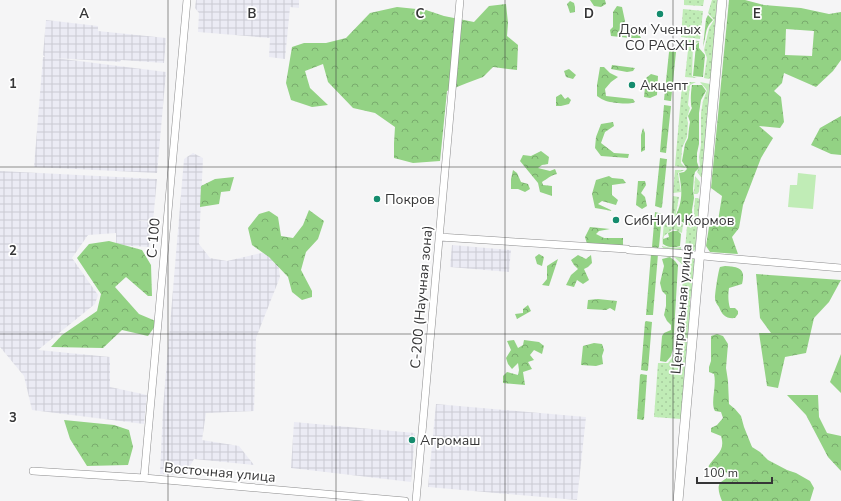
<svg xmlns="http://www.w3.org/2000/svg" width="841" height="501" font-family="'Nunito Sans',sans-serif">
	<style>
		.industrial { fill: url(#industrial-grid) }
		.grass { fill: url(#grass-dots) }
		.forest { fill: url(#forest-crowns); fill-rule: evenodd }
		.park { fill: #c0ecb6 }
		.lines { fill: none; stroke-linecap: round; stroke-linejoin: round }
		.minor-casing { stroke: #8c8c8d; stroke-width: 8 }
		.major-casing { stroke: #8c8c8d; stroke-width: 10 }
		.minor { stroke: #fff; stroke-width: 7 }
		.major { stroke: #fff; stroke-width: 9 }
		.grid { fill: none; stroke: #363637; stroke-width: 1; stroke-opacity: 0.55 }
		.poi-dot { fill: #158c6e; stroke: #fff; stroke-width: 1.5 }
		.labels { text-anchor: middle; stroke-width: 3.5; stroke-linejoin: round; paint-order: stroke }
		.poi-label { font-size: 14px; fill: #363637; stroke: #fff; text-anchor: start }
		.street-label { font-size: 14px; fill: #363637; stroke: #fff }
		.grid-label { font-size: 13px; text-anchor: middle; font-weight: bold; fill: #363637; stroke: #fff; stroke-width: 3.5; stroke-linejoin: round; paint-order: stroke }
	</style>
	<defs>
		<pattern id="industrial-grid" width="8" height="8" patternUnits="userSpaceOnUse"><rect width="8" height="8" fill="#ebebf4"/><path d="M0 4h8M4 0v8" fill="none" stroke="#cacad2"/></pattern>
		<pattern id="grass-dots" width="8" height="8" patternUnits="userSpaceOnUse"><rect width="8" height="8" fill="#c0ecb6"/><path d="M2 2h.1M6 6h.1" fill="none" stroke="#a6cb9d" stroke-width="1.8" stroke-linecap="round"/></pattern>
		<pattern id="forest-crowns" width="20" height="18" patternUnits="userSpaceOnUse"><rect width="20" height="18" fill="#93d284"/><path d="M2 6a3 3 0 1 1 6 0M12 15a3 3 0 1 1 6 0" fill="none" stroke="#79ab6d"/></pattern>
	</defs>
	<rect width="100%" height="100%" fill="#f5f5f6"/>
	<path class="industrial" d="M 196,0 L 299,0 L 299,8 L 290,7 L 285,59 L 269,57 L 270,38 L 198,32 L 199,13 L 195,8 Z
		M 46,20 L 98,26 L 98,31 L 166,38 L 164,63 L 121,60 L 120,62 L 55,58 L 166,72 L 157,173 L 34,167 L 43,57 L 45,57 L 43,55 Z
		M 193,153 L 203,158 L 199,244 L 210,258 L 227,261 L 266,252 L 276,247 L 280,277 L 256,338 L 254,411 L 206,413 L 202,440 L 239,446 L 254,465 L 194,459 L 185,475 L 160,474 L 163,408 L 184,159 Z
		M 0,171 L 157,179 L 153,221 L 134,220 L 151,222 L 149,247 L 116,245 L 116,233 L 88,235 L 72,258 L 98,295 L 95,304 L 38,350 L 110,357 L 110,387 L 147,395 L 144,424 L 32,410 L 24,376 L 0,347 Z
		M 452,245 L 511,250 L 509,272 L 450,267 Z
		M 436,404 L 586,417 L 577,500 L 428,487 Z
		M 294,422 L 415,433 L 411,482 L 291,468 Z"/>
	<path class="grass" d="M 684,0 L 704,0 L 703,6 L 684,5 Z
		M 712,0 L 719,0 L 712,76 L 709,79 L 704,78 L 707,58 L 704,50 L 709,28 L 714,20 L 708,13 Z
		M 683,9 L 703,11 L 700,39 L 681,37 Z
		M 681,39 L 700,41 L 693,45 L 692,76 L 697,78 L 685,77 L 688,50 L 681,49 L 680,47 Z
		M 685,82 L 696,82 L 690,85 L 688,105 L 690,108 L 687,118 L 688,123 L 687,137 L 682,148 L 681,163 L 686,168 L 675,166 L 682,85 L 683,83 Z
		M 700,82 L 710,84 L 711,86 L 703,178 L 701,177 L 697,172 L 700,166 L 699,157 L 701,145 L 701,113 L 703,101 L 707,90 Z
		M 675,170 L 685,170 L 678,173 L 681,192 L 673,193 Z
		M 695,176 L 700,182 L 699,192 L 697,194 L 694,194 Z
		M 673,196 L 679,197 L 675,219 L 683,224 L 682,233 L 673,229 L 664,236 L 662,246 L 672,248 L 681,247 L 681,250 L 663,248 L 662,246 L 664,221 L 671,219 Z
		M 695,198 L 698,198 L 701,201 L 696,250 L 692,251 L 685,250 L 687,226 L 691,228 L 695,222 L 694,210 Z
		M 663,254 L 693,258 L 696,260 L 694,285 L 692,291 L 690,300 L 690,310 L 692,315 L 681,419 L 654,417 L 658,363 L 668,363 L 677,351 L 684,266 L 674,257 L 660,256 Z"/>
	<path class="forest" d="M 590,0 L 605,0 L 606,4 L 601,7 L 594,6 Z
		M 729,0 L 745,0 L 764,5 L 801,8 L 829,14 L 841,12 L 841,60 L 833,71 L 816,87 L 784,73 L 782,83 L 774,91 L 781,97 L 784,122 L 780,128 L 759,126 L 773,138 L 761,158 L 743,205 L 739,228 L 732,237 L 738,254 L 710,252 L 706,246 L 709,227 L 718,221 L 722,196 L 711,188 ZM 786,29 L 814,31 L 812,56 L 785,55 Z
		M 570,1 L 574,3 L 575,7 L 575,12 L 570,13 L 567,4 Z
		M 506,4 L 508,23 L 507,36 L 518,45 L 517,70 L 493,67 L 483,77 L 467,83 L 447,91 L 440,161 L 413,163 L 394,158 L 394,143 L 395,127 L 375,113 L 353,108 L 328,82 L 323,64 L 305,71 L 310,88 L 328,105 L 312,107 L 291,100 L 286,83 L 292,47 L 304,43 L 326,43 L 346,38 L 370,13 L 397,7 L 426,10 L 444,16 L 474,22 L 489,6 Z
		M 617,6 L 622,7 L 625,21 L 623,28 L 624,32 L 639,34 L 641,38 L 630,38 L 611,36 L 610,30 L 613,27 L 613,12 Z
		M 708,15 L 713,20 C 704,29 707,35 703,47 L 706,19 Z
		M 699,42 L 699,48 L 705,55 L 703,77 L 693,76 L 696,45 Z
		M 670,51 L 676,52 L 671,101 L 670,101 L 664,100 L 669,52 Z
		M 612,65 L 635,68 L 633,71 L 627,72 L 611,69 Z
		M 600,67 L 604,67 L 610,73 L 618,77 L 611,82 L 605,89 L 606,96 L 633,99 L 635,102 C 629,105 613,103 606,101 C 603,100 600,98 597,96 L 597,85 Z
		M 569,69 L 576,75 L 573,79 L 566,77 L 564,71 Z
		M 651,74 L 658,76 L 657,95 L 650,98 L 644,97 L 646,78 Z
		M 692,85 L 702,85 L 706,91 L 701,100 L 699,113 L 699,144 L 697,153 L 697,162 L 699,168 L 695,172 L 694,176 L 693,189 L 694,198 L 692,210 L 693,223 L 691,226 L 680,221 L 676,215 C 683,200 682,190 679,173 L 684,172 L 687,169 L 682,161 L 685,144 L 688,138 L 689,128 L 690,122 L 688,116 L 692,108 C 690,105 691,90 692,85 Z
		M 561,94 L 565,99 L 568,97 L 571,100 L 569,104 L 561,106 L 556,106 L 556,97 Z
		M 664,105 L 671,106 L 666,153 L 660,152 Z
		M 841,116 L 841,155 L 831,154 L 811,145 L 820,128 Z
		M 613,122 L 614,126 L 605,132 L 601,143 L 614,153 L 629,154 L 628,158 L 601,156 L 595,148 L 596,137 L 601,124 Z
		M 643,128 L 645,133 L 645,150 L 641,152 L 641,135 Z
		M 541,151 L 549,157 L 548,164 L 542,165 L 538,168 L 550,171 L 555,169 L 557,174 C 551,175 547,179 542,182 L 543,185 L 552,186 L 552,196 L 540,192 L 538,183 L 520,161 L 523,155 L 531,156 Z
		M 660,158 L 666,159 L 667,159 L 662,207 L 661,208 L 655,206 Z
		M 513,170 L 517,173 L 521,182 L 528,184 L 530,189 L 525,192 L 518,189 L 511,189 L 511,179 Z
		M 609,176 L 612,178 L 623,179 L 626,183 L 612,185 L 612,195 L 618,200 L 616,205 L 602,201 L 598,204 L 613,211 L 595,208 L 592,194 L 596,180 Z
		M 234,177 L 230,191 L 221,192 L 219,204 L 200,207 L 201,186 L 215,179 Z
		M 638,181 L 645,181 L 646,185 L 641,193 L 645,197 L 647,206 L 642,209 L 636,205 Z
		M 309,210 L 324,221 L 318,239 L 306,252 L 301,270 L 312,291 L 312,297 L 302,300 L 292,292 L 288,277 L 269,257 L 252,245 L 248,228 L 259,214 L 269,211 L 278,217 L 281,236 L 293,238 L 303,225 Z
		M 655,212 L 662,214 L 659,247 L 658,248 L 652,247 Z
		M 590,227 L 610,229 L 599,231 L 596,234 L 604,238 L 623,238 L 623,246 L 587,244 L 585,237 Z
		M 673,231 L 678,231 L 681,234 L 680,246 C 673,248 669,248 663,244 L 663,239 L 669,237 L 668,233 Z
		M 109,241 L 142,250 L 151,265 L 152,296 L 148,296 L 126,277 L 115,287 L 139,314 L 158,322 L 148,336 L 122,330 L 103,348 L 51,347 L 62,335 L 97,311 L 101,294 L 77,258 L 89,244 Z
		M 539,254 L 544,257 L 542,266 L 537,264 L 535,257 Z
		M 651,254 L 658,254 L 653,315 L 646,315 Z
		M 578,255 L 586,259 L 591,255 L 592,263 L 588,267 L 584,269 L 589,280 L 583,284 L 577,280 L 574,287 L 566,285 L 571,275 L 578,269 L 574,265 L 571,260 Z
		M 670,257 L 675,261 L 678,265 L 673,349 L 671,356 L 666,362 L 660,361 L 662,336 L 664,333 L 671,330 L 671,325 L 667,321 L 664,315 L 666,306 L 666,295 L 662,291 L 660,283 L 664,266 L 662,259 Z
		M 558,259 L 549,286 L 542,285 L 547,279 L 547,266 Z
		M 725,266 C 739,267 746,268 742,284 L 729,288 C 728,294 728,302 730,308 L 735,308 L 738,311 L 738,314 L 735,318 C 726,319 722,315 719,307 C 717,304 715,302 715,298 C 715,293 718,272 720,267 Z
		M 756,274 L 841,280 L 829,302 L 814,318 L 806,353 L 785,357 L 778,388 L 767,386 L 759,333 L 771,333 L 760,318 Z
		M 598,299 L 617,301 L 615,311 L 610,308 L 606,310 L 587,309 L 588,300 Z
		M 528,305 L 531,311 L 517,319 L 515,314 L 523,313 L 523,309 Z
		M 646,321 L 652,322 L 648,370 L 647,371 L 641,370 L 645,322 Z
		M 717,334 L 723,336 L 728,344 L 726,368 L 728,381 L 729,404 L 735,409 L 741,416 L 744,427 L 752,447 L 760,452 L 768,460 L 787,470 L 796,473 L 810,481 L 814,488 L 810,501 L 722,501 C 720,496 716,486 721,482 C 725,479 726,479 729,476 L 726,472 L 721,473 L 708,467 C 715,455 726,452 721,436 L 711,432 L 711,428 L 717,425 L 723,418 L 721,412 L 715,411 C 710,403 717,386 714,374 L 709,372 L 709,367 L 711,361 L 711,336 Z
		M 514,340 L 518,348 L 523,345 L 524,340 L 539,342 L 544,346 L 542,354 L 534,350 L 530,355 L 534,360 L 528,362 L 532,369 L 523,372 L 525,385 L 503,383 L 503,376 L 507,372 L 518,375 L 519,370 L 518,363 L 512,369 L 508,364 L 506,358 L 511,350 L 507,341 Z
		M 594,343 L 602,344 L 604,350 L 602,356 L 603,364 L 596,366 L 581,365 L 583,346 Z
		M 841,354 L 841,393 L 830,382 Z
		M 641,374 L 647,375 L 644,419 L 643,420 L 637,419 L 640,375 Z
		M 787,395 L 818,395 L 819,417 L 827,433 L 841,436 L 841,471 L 828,457 L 806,415 Z
		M 64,420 L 114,425 L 129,430 L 133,447 L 128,465 L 87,466 L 70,439 Z"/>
	<path class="park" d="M 798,173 L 816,175 L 813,209 L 788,207 L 790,185 L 797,185 Z"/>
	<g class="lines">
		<g class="minor-casing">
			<path id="minor" d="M 439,237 L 627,249
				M 629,250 L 676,253 L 713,257 L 841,268
				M 33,471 L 144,478 L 405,501
				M 144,478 L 187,0
				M 416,501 L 460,0"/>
		</g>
		<g class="major-casing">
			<path id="major" d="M 678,501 L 722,0"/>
		</g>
		<use href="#minor" class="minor"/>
		<use href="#major" class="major"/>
	</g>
	<path class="grid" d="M 168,0 L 168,501M 336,0 L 336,501M 505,0 L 505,501M 673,0 L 673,501M 0,167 L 841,167M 0,334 L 841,334"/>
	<g class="poi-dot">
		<circle cx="660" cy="14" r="4"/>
		<circle cx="632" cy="85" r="4"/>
		<circle cx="377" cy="199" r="4"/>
		<circle cx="616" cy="220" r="4"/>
		<circle cx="412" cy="440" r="4"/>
	</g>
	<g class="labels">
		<g class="poi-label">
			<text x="660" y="34" text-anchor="middle">Дом Ученых<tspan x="660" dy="16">СО РАСХН</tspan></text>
			<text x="640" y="90">Акцепт</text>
			<text x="385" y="204">Покров</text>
			<text x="624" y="225">СибНИИ Кормов</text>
			<text x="420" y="445">Агромаш</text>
		</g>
		<g class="street-label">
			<text transform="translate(153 238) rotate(-85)" y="5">С-100</text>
			<text transform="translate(421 297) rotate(-85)" y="5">С-200 (Научная зона)</text>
			<text transform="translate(681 309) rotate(-85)" y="5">Центральная улица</text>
			<text transform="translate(220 472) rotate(5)" y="5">Восточная улица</text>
		</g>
	</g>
	<g class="grid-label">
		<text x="84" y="18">A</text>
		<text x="252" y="18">B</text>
		<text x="420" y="18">C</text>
		<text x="589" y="18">D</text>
		<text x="757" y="18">E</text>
		<text x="13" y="88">1</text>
		<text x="13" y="255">2</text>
		<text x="13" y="422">3</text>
	</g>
	<path d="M697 477v6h75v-6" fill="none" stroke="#363637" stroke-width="2"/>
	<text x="703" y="477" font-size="12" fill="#363637" stroke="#ffffff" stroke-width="3" paint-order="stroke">100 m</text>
</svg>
